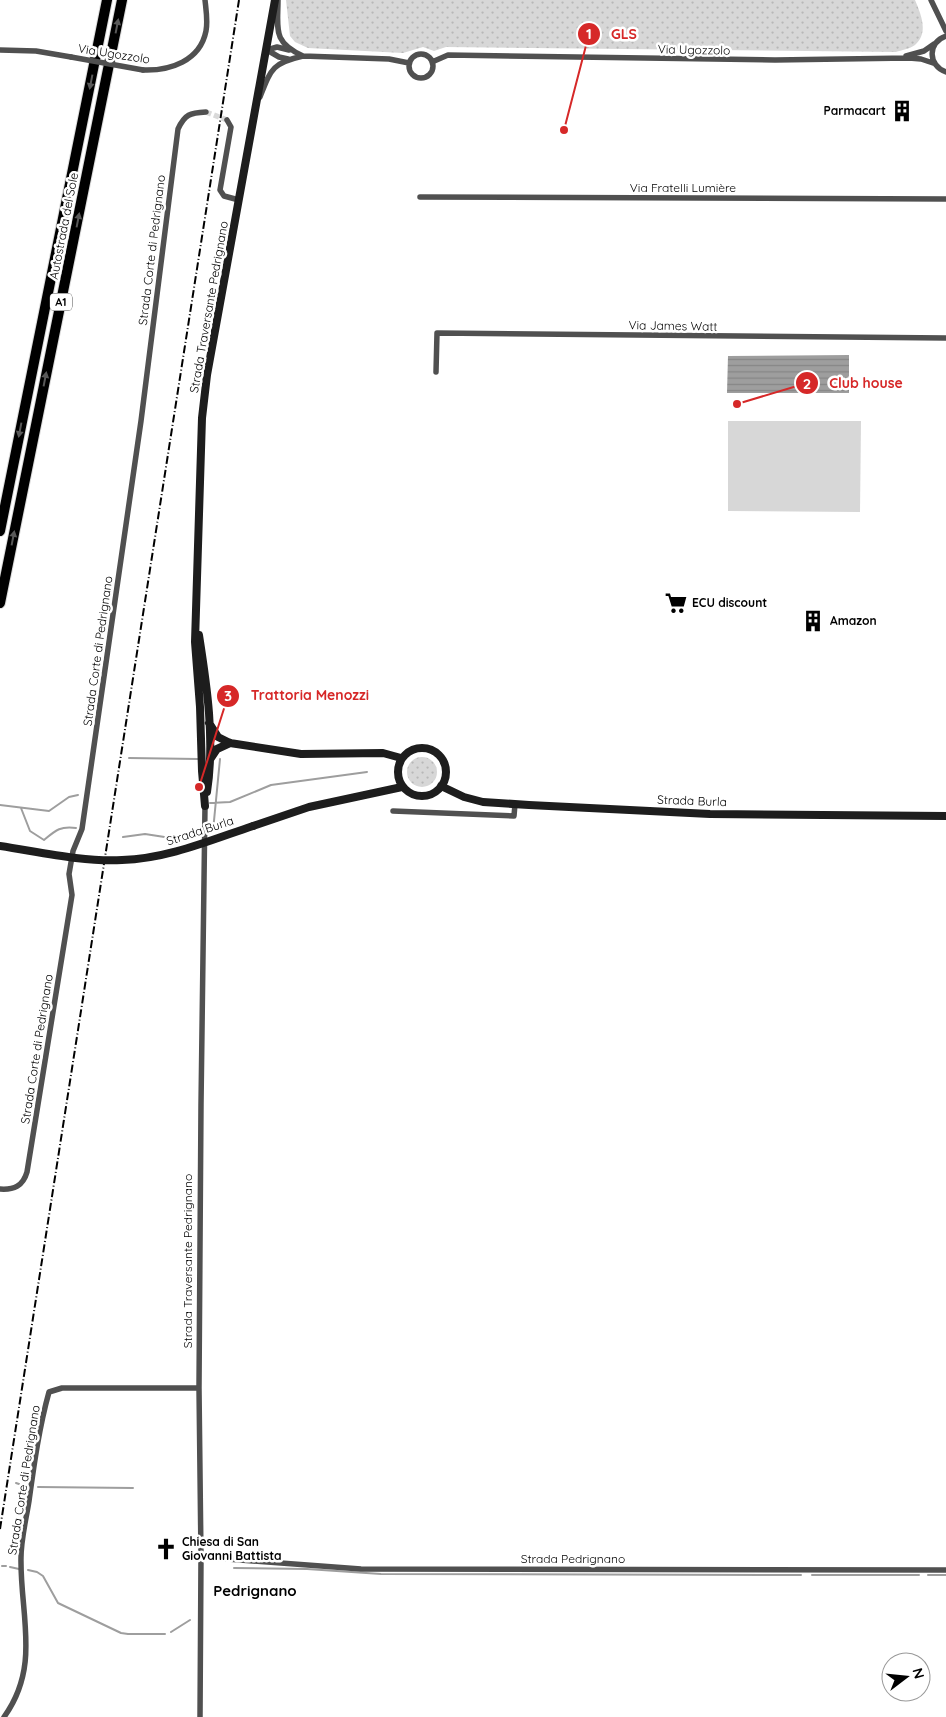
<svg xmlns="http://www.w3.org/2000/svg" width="946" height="1717" font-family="Quicksand,sans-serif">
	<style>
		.grass { fill: url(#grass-dots) }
		.garden { fill: #d7d7d7 }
		.water { fill: url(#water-rules) }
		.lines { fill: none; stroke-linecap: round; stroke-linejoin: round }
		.stream { stroke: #9e9e9e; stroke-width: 2 }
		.street-tunnel { stroke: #d9d9d9; stroke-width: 5.5; stroke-dasharray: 5.5 3; stroke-linecap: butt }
		.highway-casing { stroke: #dbdbdb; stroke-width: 12 }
		.street { stroke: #505050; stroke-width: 5.5 }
		.secondary { stroke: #1d1d1d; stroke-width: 8 }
		.highway { stroke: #000; stroke-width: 10 }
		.rail { stroke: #000; stroke-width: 2; stroke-dasharray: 8 2.5 1 2.5; stroke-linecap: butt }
		.street-bridge { stroke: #505050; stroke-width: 5.5 }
		.secondary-bridge { stroke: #1d1d1d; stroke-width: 8 }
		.oneway { fill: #595959 }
		.labels { text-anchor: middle; stroke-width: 5; stroke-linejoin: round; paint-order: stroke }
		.shield { fill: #fff; stroke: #4c4c4c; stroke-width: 1 }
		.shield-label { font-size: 11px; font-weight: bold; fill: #000 }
		.street-label { font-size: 12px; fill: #000; stroke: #fff }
		.poi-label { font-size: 12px; font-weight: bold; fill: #000; stroke: #fff; text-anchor: start }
		.quarter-label { font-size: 15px; font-weight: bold; fill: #000; stroke: #fff }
		.leader { fill: none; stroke: #d62828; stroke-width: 2 }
		.callout-dot { fill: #d62828; stroke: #fff; stroke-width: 2 }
		.mark-label { font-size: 15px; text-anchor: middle; font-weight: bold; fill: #fff }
		.callout-label { font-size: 14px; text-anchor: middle; font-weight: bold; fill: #d62828; stroke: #fff; stroke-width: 5; stroke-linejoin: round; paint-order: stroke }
	</style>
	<defs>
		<pattern id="grass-dots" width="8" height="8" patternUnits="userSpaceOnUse" patternTransform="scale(1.25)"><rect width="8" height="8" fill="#d7d7d7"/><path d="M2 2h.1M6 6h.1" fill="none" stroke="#b7b7b7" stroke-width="1.8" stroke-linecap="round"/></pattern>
		<pattern id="water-rules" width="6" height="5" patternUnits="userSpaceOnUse" patternTransform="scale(1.25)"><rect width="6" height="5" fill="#9e9e9e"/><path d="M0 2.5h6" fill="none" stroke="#868686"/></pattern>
	</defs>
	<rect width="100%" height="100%" fill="#fff"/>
	<path class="grass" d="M 286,0 L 915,0 C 921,14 929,33 915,45 C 910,49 901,50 896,52 L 446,47 L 434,51 L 423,47 L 403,53 L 308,48 L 295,42 L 290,36 Z
		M407 772a15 15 0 1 1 30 0a15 15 0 1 1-30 0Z"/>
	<path class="garden" d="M 728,421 L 861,421 L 860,512 L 728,511 Z"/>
	<path class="water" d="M 849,355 L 849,393 L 727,393 L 728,356 Z"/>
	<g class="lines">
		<path class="stream" d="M 129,758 L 198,759
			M 210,803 L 230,802 L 271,785 L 367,772
			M 0,805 L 49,811 L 69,797 L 78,795
			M 21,808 L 30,831 L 44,840 C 56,830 60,826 76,828
			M 123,837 L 145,834 L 171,838 L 213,831 L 220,759
			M 16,1483 L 19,1484
			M 38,1487 L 133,1488
			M 2,1566 L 6,1566
			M 10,1567 L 19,1569
			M 234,1568 L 307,1569 L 381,1574 L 801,1575
			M 28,1570 L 37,1572 L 43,1576 L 58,1603 L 121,1633 L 128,1634 L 165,1634
			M 812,1575 L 919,1575
			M 928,1575 L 946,1575
			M 171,1632 L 190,1620"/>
		<path class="street-tunnel" d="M 206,112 L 227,120"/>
		<g class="highway-casing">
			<path id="highway" d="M 0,531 L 107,0
				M 0,603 L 122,0"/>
		</g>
		<path class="street" d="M 931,0 L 946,31
			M 946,36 C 927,42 928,66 946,72
			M 0,50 L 36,51 L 71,57
			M409 66a12 12 0 1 1 24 0a12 12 0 1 1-24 0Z
			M 303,56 L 389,59 L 409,63
			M 906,56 L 924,51 L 934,44
			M 288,59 L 279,57 L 267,50 L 277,47 L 289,50
			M 432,62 L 448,55 L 775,60 L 909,58 L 921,59 L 933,63
			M 143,70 C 170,71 200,61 206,31 C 208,21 206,10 205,0
			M 260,97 C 271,69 272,63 303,56 C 272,42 278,29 278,0
			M 227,120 L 231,127 L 220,190 L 224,196 L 239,200
			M 420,197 L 946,199
			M 436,372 L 437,333 L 946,338
			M 393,811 L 514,816 L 515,804
			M 0,1189 C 14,1190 23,1186 27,1172 L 72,895 L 69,874 L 73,851 L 82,829 L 97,725 L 141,421 L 178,129 C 185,114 190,113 206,112
			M 201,1557 L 361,1569 L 946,1570
			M 4,1717 C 41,1666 20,1615 21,1558 C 21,1539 26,1520 29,1501 C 34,1465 39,1428 49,1392 L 62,1388 L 199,1388
			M 200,1717 L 201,1557 L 199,1388 L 201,1105 L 205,806"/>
		<path class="secondary" d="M 199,635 C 207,686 215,740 207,792
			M 209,723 L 218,737 L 230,743 L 301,754 L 383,753 L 401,758
			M398 772a24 24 0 1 1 48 0a24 24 0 1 1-48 0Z
			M 211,758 L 217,749 L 230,743
			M 441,786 L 464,797 L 483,802 L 529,805 L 710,814 L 946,816
			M 205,806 L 202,771 L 200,707 L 195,642 L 202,418 L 207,375 L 275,0
			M 253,826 L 309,807 L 402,787"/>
		<use href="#highway" class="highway"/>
		<path class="rail" d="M 0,1529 L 239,0"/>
		<path class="street-bridge" d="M 71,57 L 143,70"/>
		<path class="secondary-bridge" d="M 0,846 C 40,852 82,862 122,860 C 167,859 211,840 253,826"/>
	</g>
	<defs><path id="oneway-solid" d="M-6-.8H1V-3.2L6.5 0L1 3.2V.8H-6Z" transform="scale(1.25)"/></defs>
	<g class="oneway">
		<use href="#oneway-solid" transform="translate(117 26) rotate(-79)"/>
		<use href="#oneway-solid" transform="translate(91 82) rotate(101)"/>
		<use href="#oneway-solid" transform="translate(78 220) rotate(-79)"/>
		<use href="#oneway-solid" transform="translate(45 379) rotate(-79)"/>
		<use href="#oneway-solid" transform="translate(20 430) rotate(101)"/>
		<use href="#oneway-solid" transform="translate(13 538) rotate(-79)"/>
	</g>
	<defs>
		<g id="building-bare" transform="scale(1.725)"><path d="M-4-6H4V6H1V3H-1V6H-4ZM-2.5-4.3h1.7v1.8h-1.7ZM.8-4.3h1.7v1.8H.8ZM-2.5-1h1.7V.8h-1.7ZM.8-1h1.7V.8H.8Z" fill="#000" stroke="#fff" stroke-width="2.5" paint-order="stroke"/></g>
		<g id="supermarket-bare" transform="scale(1.725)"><path d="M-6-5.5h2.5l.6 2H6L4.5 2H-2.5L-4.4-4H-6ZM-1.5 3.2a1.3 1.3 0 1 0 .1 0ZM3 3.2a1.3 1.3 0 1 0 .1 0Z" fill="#000" stroke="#fff" stroke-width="2.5" paint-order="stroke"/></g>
		<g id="church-bare" transform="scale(1.725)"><path d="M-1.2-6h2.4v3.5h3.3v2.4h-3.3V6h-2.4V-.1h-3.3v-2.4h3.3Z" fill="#000" stroke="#fff" stroke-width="2.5" paint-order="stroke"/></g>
	</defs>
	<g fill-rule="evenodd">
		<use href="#building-bare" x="902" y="111"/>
		<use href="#supermarket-bare" x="676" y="603"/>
		<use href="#building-bare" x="813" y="621"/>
		<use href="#church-bare" x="166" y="1549"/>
	</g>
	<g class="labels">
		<rect class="shield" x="50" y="293.5" width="22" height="17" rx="4"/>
		<g class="shield-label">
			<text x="61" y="306">A1</text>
		</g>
		<g class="street-label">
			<text transform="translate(694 50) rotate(1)" y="4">Via Ugozzolo</text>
			<text transform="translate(114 54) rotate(9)" y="4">Via Ugozzolo</text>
			<text x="683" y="192">Via Fratelli Lumière</text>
			<text transform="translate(64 226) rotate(-79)" y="4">Autostrada del Sole</text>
			<text transform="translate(152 250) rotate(-83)" y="4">Strada Corte di Pedrignano</text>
			<text transform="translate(209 307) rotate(-80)" y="4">Strada Traversante Pedrignano</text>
			<text transform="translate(673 326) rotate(1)" y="4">Via James Watt</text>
			<text transform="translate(98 651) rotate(-82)" y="4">Strada Corte di Pedrignano</text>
			<text transform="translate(692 801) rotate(2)" y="4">Strada Burla</text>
			<text transform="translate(200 831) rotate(-18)" y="4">Strada Burla</text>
			<text transform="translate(37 1049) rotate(-81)" y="4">Strada Corte di Pedrignano</text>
			<text transform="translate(188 1261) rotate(-90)" y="4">Strada Traversante Pedrignano</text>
			<text transform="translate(24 1480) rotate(-81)" y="4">Strada Corte di Pedrignano</text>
			<text x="573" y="1563">Strada Pedrignano</text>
		</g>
		<g class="poi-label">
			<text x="886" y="115" text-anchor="end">Parmacart</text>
			<text x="692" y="607">ECU discount</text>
			<text x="830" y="625">Amazon</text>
			<text x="182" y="1546">Chiesa di San<tspan x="182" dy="14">Giovanni Battista</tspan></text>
		</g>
		<g class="quarter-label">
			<text x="255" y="1596">Pedrignano</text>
		</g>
	</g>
	<path class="leader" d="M564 130L589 34M737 404L807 383M199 787L228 696"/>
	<g class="callout-dot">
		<circle cx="564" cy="130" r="5"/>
		<circle cx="737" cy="404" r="5"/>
		<circle cx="199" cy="787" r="5"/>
		<circle cx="589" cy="34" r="12"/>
		<circle cx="807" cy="383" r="12"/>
		<circle cx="228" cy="696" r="12"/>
	</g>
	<g class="mark-label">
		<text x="589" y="39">1</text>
		<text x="807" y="389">2</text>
		<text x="228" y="701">3</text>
	</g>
	<g class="callout-label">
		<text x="624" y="39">GLS</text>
		<text x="866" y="388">Club house</text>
		<text x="310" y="700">Trattoria Menozzi</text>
	</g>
	<g transform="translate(906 1677) rotate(74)"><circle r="24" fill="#ffffff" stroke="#999999"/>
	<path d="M0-4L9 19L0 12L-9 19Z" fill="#000000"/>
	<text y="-8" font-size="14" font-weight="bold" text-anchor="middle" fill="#000000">N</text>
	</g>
</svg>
